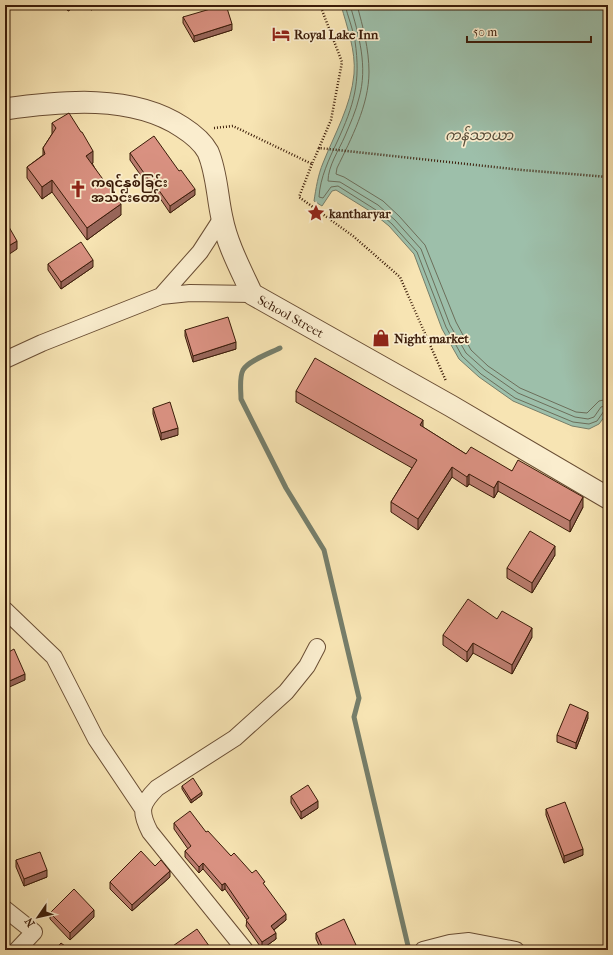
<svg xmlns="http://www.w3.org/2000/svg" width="613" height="955" font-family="'IM FELL French Canon','Noto Sans Myanmar',serif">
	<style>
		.water { fill: #9dbfaa; stroke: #767e6a }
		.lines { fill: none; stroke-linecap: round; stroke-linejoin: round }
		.shore { stroke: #6c6e5a; stroke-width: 1 }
		.stream { stroke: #767e6a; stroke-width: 5 }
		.minor-casing { stroke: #6a4e34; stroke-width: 18 }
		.tertiary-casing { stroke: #6a4e34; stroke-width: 23 }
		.path { stroke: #3b1c09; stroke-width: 2.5; stroke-dasharray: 1 2; stroke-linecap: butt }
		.minor { stroke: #faedce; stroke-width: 16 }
		.tertiary { stroke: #faedce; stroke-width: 21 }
		.wall { fill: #bb7d6f; stroke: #3b1c09 }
		.shaded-wall { fill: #98665a; stroke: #3b1c09 }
		.building { fill: #d99181; stroke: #3b1c09 }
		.labels { text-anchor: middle; stroke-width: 3.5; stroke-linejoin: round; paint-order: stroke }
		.poi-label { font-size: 13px; font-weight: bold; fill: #3b1c09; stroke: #faedce; text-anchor: start }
		.street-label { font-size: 13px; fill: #3b1c09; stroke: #faedce }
		.water-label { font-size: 14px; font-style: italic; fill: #584d39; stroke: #faedce }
	</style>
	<rect width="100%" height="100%" fill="#f7e4b3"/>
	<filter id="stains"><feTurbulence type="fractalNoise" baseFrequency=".005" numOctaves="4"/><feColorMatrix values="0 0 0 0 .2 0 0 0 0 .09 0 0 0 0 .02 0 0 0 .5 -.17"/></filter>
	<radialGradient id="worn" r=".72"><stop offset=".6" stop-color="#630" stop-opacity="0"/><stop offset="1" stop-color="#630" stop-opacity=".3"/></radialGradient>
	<path class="water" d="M 341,5 L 608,5 L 608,412 L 599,424 L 589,429 L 572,426 L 513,401 L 479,377 L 459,359 L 442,329 L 414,254 L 389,226 L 373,213 L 336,190 L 332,191 L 322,206 L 314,201 C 316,188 318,175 323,163 C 335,133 351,106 354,74 C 356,51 347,27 341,5 Z"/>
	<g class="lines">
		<path class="shore" d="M 345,5 C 348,17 353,29 355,41 C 361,82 354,105 337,142 C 329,159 320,178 319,197 L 323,198 L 331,187 L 338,186 L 376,210 L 392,224 L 417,252 L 446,327 L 462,356 L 481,374 L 515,398 L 573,422 L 589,424 L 597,421 L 604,411 L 608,410
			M 350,5 C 359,35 368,67 359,98 C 356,111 350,124 345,136 C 339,150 328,166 328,181 L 340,182 L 378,205 L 395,220 L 421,249 L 450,325 L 466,353 L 485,370 L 518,393 L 575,417 L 588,419 L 594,417 L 601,407 L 608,405
			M 357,5 C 363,27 369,49 369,72 C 369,105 351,139 337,168 L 336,174 L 344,177 L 383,201 L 399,216 L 425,245 L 456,322 L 471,350 L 488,366 L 520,388 L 576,412 L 587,413 L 599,401 L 608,399"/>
		<path class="stream" d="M 280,348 C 270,353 248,361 243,370 C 239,378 241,390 241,399 L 286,488 L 324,550 L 359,698 L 354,717 L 409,950"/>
		<g class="minor-casing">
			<path id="minor" d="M 161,296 L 200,252 L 222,218
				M 5,360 L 42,343 L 161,296 L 190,293 L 252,294
				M 5,610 L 54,657 L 96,739 L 143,809
				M 5,909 L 34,932 L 17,950
				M 245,950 L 150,832 C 139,811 141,804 157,788 L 235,738 L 286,692 L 307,666 L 317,647
				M 423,950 L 450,943 L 469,941 L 516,950"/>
		</g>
		<g class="tertiary-casing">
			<path id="tertiary" d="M 5,109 C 62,101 132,94 182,127 C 193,134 202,141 208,152 C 217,173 217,196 222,218 C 227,244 241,270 252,294 L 451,406 L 608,498"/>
		</g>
		<path class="path" d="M 214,128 L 233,126 L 312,164 L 319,148 L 522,170 L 608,177
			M 319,148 L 331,120 L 342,62 L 320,5
			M 312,164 L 299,197 L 353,236 L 400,277 L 446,381"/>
		<use href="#minor" class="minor"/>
		<use href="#tertiary" class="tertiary"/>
	</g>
	<path class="wall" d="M 64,5 L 78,5 L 68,11 Z
		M 89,5 L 103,5 L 91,10 Z
		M 183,17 L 232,30 L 194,42 L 183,23 Z
		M 52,123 L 93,163 L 92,163 L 121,215 L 87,240 L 52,192 L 42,199 L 27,178 L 27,167 L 43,155 L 43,148 L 52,134 Z
		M 130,153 L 195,195 L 170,213 L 153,188 L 151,190 L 130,160 Z
		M 48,264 L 93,267 L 61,289 L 48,270 Z
		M 185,330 L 236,349 L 193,362 L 185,336 Z
		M 296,391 L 423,427 L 466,454 L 512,471 L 583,507 L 570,532 L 498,491 L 494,498 L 469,484 L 467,487 L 452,477 L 418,530 L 391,512 L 391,502 L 412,468 L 296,402 Z
		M 153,408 L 178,435 L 161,440 L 153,414 Z
		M 555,555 L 532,593 L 507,578 L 507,568 Z
		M 497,619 L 532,637 L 512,674 L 473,653 L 467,662 L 443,645 L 443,635 Z
		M 588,718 L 576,749 L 557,742 L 557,735 Z
		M 182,786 L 202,795 L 191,803 L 182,789 Z
		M 291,796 L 318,808 L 301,819 L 291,803 Z
		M 546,809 L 583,855 L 564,863 L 546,815 Z
		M 174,823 L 206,832 L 231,856 L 265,886 L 286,920 L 274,930 L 276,939 L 262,949 L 246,926 L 247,920 L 225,889 L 222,891 L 203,869 L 199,873 L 185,857 L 185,851 L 188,849 L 174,829 Z
		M 16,860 L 47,877 L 24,886 L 16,867 Z
		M 155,866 L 170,877 L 132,911 L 110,889 L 110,882 Z
		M 50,913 L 94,917 L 70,940 L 50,919 Z
		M 316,933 L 356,950 L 321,950 L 316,939 Z"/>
	<path class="shaded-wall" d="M 68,5 L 78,5 L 68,11 Z
		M 91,5 L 103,5 L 91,10 Z
		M 232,24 L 232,30 L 194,42 L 194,36 Z
		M 9,44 L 9,50 L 5,51 L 5,45 Z
		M 93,151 L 93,163 L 86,167 L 86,156 Z
		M 52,180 L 52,192 L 42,199 L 42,187 Z
		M 153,182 L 153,188 L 151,190 L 151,183 Z
		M 195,189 L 195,195 L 170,213 L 170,206 Z
		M 121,204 L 121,215 L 87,240 L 87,228 Z
		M 17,241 L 17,249 L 5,257 L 5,248 Z
		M 93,260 L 93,267 L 61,289 L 61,282 Z
		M 236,342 L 236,349 L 193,362 L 193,356 Z
		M 423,420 L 423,431 L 420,425 Z
		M 178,428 L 178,435 L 161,440 L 161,433 Z
		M 452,467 L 452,477 L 418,530 L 418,519 Z
		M 469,474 L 469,484 L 467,487 L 467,477 Z
		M 498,481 L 498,491 L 494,498 L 494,488 Z
		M 583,497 L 583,507 L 570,532 L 570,521 Z
		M 555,546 L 555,555 L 532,593 L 532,583 Z
		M 532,628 L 532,637 L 512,674 L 512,665 Z
		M 473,643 L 473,653 L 467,662 L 467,652 Z
		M 25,674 L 25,680 L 5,689 L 5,683 Z
		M 588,712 L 588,718 L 576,749 L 576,743 Z
		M 202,792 L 202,795 L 191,803 L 191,800 Z
		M 318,801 L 318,808 L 301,819 L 301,812 Z
		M 8,819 L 8,825 L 5,828 L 5,821 Z
		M 583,849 L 583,855 L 564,863 L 564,856 Z
		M 203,863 L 203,869 L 199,873 L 199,867 Z
		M 47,870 L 47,877 L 24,886 L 24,879 Z
		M 170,871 L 170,877 L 132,911 L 132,905 Z
		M 225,883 L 225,889 L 222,891 L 222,885 Z
		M 94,910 L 94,917 L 70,940 L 70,933 Z
		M 286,914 L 286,920 L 271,932 L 271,926 Z
		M 276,933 L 276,939 L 262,949 L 262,942 Z
		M 356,945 L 356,950 L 345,950 Z"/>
	<path class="building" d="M 224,5 L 226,5 L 232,24 L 194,36 L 183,17 Z
		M 5,30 L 9,44 L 5,45 Z
		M 69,113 L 81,132 L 82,132 L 93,151 L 86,156 L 121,204 L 87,228 L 52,180 L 42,187 L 27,167 L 45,154 L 43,148 L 56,128 L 52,123 Z
		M 154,136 L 179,171 L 181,170 L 195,189 L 170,206 L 153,182 L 151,183 L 130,153 Z
		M 5,220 L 17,241 L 5,248 Z
		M 81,242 L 93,260 L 61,282 L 48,264 Z
		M 228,317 L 236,342 L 193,356 L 185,330 Z
		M 315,358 L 423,420 L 420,425 L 466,454 L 471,447 L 512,471 L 518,460 L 583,497 L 570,521 L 498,481 L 494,488 L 469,474 L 467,477 L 452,467 L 418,519 L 391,502 L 417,460 L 296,391 Z
		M 170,402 L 178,428 L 161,433 L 153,408 Z
		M 530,531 L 555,546 L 532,583 L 507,568 Z
		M 468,599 L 497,619 L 502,611 L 532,628 L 512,665 L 473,643 L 467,652 L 443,635 Z
		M 14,649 L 25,674 L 5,683 L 5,654 Z
		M 570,704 L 588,712 L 576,743 L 557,735 Z
		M 193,778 L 202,792 L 191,800 L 182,786 Z
		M 308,785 L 318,801 L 301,812 L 291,796 Z
		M 565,802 L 583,849 L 564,856 L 546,809 Z
		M 190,811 L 206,832 L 208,831 L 231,856 L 234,853 L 252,873 L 256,870 L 265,882 L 263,883 L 286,914 L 271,926 L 276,933 L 262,942 L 246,920 L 249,918 L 225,883 L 222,885 L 203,863 L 199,867 L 185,851 L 191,846 L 174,823 Z
		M 5,815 L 8,819 L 5,821 Z
		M 141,851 L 155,866 L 161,860 L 170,871 L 132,905 L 110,882 Z
		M 40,852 L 47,870 L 24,879 L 16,860 Z
		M 74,889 L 94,910 L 70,933 L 50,913 Z
		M 344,919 L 356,945 L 345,950 L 324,950 L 316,933 Z
		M 197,929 L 212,950 L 172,950 L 170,948 Z
		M 61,943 L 70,950 L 55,950 Z"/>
	<defs>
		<g id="hotel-bare" transform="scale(1.38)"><path d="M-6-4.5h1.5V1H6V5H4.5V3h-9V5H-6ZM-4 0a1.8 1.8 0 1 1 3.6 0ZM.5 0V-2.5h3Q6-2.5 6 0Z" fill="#8f2418" stroke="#faedce" stroke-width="2.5" paint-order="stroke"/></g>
		<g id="church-bare" transform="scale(1.38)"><path d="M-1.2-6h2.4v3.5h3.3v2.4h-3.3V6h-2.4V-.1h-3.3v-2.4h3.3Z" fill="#8f2418" stroke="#faedce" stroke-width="2.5" paint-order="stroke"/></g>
		<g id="sight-bare" transform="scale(1.38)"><path d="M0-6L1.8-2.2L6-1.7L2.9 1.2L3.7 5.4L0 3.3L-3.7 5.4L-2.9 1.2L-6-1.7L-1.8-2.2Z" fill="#8f2418" stroke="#faedce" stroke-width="2.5" paint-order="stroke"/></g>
		<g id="shop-bare" transform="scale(1.38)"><path d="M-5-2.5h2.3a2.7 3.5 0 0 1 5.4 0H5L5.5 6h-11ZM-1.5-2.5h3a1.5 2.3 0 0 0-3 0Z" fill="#8f2418" stroke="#faedce" stroke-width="2.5" paint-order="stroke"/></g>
	</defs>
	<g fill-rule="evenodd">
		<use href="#hotel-bare" x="281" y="34"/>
		<use href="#church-bare" x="78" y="189"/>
		<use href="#sight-bare" x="316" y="213"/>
		<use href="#shop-bare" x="381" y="338"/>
	</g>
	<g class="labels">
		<g class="poi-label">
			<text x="294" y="39">Royal Lake Inn</text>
			<text x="91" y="187">ကရင်နှစ်ခြင်း<tspan x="91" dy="15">အသင်းတော်</tspan></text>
			<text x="329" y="218">kantharyar</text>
			<text x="394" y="343">Night market</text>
		</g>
		<g class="street-label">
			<text transform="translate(291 316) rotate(29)" y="5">School Street</text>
		</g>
		<g class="water-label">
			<text x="479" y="140">ကန်သာယာ</text>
		</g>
	</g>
	<rect width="613" height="955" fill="none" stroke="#f7e4b3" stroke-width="20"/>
	<rect x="6" y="6" width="601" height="943" fill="none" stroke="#3b1c09" stroke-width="2"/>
	<rect x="10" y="10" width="593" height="935" fill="none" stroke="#3b1c09"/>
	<g transform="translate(38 917) rotate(236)" stroke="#faedce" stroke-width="3" paint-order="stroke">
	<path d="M0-3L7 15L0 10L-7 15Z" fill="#3b1c09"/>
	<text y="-6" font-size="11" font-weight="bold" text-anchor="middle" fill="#3b1c09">N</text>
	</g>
	<path d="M467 36v6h124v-6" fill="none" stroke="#3b1c09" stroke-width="2"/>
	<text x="473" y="36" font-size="12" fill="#3b1c09" stroke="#faedce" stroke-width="3" paint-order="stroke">50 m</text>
	<rect width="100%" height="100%" filter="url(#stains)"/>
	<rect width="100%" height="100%" fill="url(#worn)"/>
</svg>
